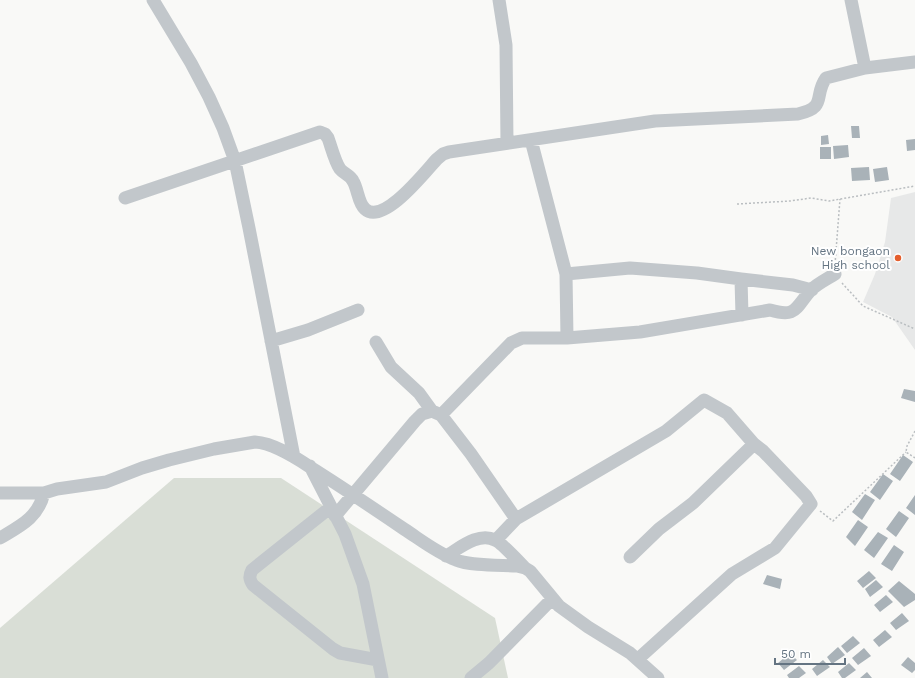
<svg xmlns="http://www.w3.org/2000/svg" width="915" height="678" font-family="'Work Sans',sans-serif">
	<style>
		.built { fill: #e7e8e8 }
		.green { fill: #d9ded6 }
		.building { fill: #a9b2b8 }
		.lines { fill: none; stroke-linecap: round; stroke-linejoin: round }
		.path { stroke: #babec1; stroke-width: 1.5; stroke-dasharray: 2 2; stroke-linecap: butt }
		.minor { stroke: #c2c7cb; stroke-width: 13 }
		.poi-dot { fill: #e45e2d; stroke: #fff; stroke-width: 1.5 }
		.labels { text-anchor: middle; stroke-width: 4; stroke-linejoin: round; paint-order: stroke }
		.poi-label { font-size: 12px; fill: #647482; stroke: #fff; text-anchor: end }
	</style>
	<rect width="100%" height="100%" fill="#f9f9f7"/>
	<path class="built" d="M 915,192 L 915,350 L 892,317 L 863,302 L 875,274 L 885,242 L 891,198 Z"/>
	<path class="green" d="M 174,478 L 281,478 L 495,618 L 508,678 L 0,678 L 0,628 Z"/>
	<path class="building" d="M 851,126 L 859,126 L 860,138 L 852,138 Z
		M 828,135 L 829,144 L 821,145 L 821,136 Z
		M 915,139 L 915,150 L 907,151 L 906,140 Z
		M 848,145 L 849,157 L 834,159 L 833,146 Z
		M 820,147 L 831,147 L 831,159 L 820,159 Z
		M 869,167 L 870,180 L 852,181 L 851,168 Z
		M 887,167 L 889,180 L 875,182 L 873,169 Z
		M 904,389 L 915,391 L 915,402 L 901,398 Z
		M 903,455 L 913,462 L 900,481 L 890,474 Z
		M 883,474 L 893,481 L 880,500 L 870,492 Z
		M 865,494 L 875,500 L 862,520 L 852,512 Z
		M 915,495 L 915,515 L 906,508 Z
		M 899,511 L 909,518 L 896,537 L 886,529 Z
		M 858,520 L 868,527 L 855,546 L 846,537 Z
		M 878,532 L 888,538 L 874,558 L 864,550 Z
		M 894,545 L 904,552 L 892,571 L 881,564 Z
		M 869,571 L 876,578 L 863,588 L 857,581 Z
		M 767,575 L 782,579 L 780,589 L 763,584 Z
		M 876,580 L 883,587 L 870,597 L 865,589 Z
		M 899,581 L 915,594 L 915,600 L 904,607 L 888,591 Z
		M 886,595 L 893,602 L 880,612 L 874,605 Z
		M 902,613 L 909,621 L 896,630 L 890,623 Z
		M 885,630 L 892,637 L 879,647 L 873,640 Z
		M 853,636 L 860,643 L 847,653 L 841,646 Z
		M 838,647 L 845,655 L 832,664 L 827,657 Z
		M 864,648 L 871,656 L 858,665 L 852,658 Z
		M 790,653 L 797,660 L 784,670 L 778,663 Z
		M 908,657 L 915,663 L 915,670 L 912,673 L 901,665 Z
		M 823,660 L 830,667 L 817,676 L 812,669 Z
		M 849,663 L 856,670 L 845,678 L 842,678 L 838,672 Z
		M 799,666 L 806,673 L 799,678 L 789,678 L 787,675 Z
		M 867,672 L 872,678 L 860,678 Z"/>
	<g class="lines">
		<path class="path" d="M 737,204 L 790,201 L 811,198 L 829,201 L 915,186
			M 835,264 L 840,199
			M 842,283 L 863,306 L 915,329
			M 915,431 L 907,446 L 906,452 L 915,458
			M 820,511 L 833,521 L 906,452"/>
		<path class="minor" d="M 153,0 L 191,63 L 209,97 L 223,128 L 235,161 L 249,228 L 294,457
			M 499,0 L 506,45 L 507,143
			M 851,0 L 865,68
			M 531,140 L 566,274 L 567,338
			M 125,198 L 320,132 L 325,134 L 328,138 C 331,146 335,162 340,169 C 344,174 350,175 353,181 C 358,189 358,203 365,209 C 383,226 425,172 437,159 L 443,154 L 449,152 L 655,121 L 798,114 C 828,107 813,96 826,78 L 865,68 L 915,62
			M 566,274 L 630,268 L 697,273 L 741,279 L 793,285 L 812,290
			M 741,279 L 742,315
			M 271,341 L 308,330 L 358,310
			M 376,342 L 391,367 L 419,393 L 432,411
			M 441,415 L 471,454 L 516,519
			M 310,466 L 345,534 L 363,584 L 382,678
			M 0,493 L 44,493 L 57,489 L 106,482 L 142,468 L 169,460 L 214,449 L 255,442 C 273,443 295,457 310,467 C 342,487 373,508 404,529 C 421,540 437,553 456,560 C 470,566 500,565 517,566 L 525,568 L 530,571 L 559,606 L 588,627 L 630,653 L 658,678
			M 331,507 L 252,570 C 249,576 249,579 253,585 L 333,649 L 340,653 L 378,660
			M 335,516 L 415,421 L 422,414 L 432,411 L 441,415 L 511,343 L 522,338 L 567,338 L 640,332 L 770,310 C 797,318 795,308 811,290 C 817,284 827,279 835,274
			M 0,538 C 20,526 38,518 44,493
			M 496,540 L 516,519 L 666,431 L 704,400 L 727,413 L 754,444 L 763,451 L 806,496 L 811,504 L 775,548 L 732,574 L 638,659
			M 446,556 C 460,548 478,532 495,540 C 501,542 520,563 525,568
			M 630,557 L 659,529 L 693,503 L 754,444
			M 471,678 L 489,663 L 552,599"/>
	</g>
	<circle class="poi-dot" cx="898" cy="258" r="4"/>
	<g class="labels">
		<g class="poi-label">
			<text x="890" y="255">New bongaon<tspan x="890" dy="14">High school</tspan></text>
		</g>
	</g>
	<path d="M775 658v6h70v-6" fill="none" stroke="#647482" stroke-width="2"/>
	<text x="781" y="658" font-size="12" fill="#647482" stroke="#ffffff" stroke-width="3" paint-order="stroke">50 m</text>
</svg>
